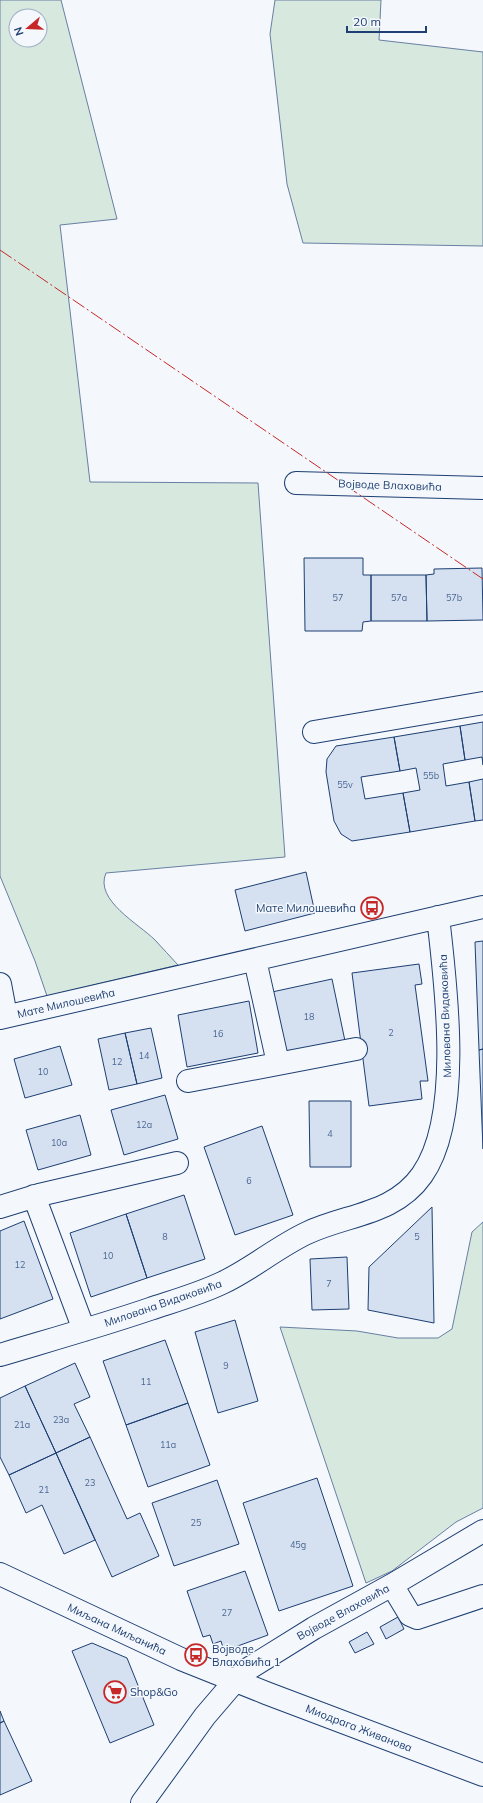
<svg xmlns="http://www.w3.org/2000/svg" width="483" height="1803" font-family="Mulish,sans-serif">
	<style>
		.green { fill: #d7e8df; stroke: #687fa3; fill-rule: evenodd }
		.building { fill: #d5e0f0; stroke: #1d3f73 }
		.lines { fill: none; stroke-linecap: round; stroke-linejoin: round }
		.minor-casing { stroke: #1d3f73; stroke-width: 24 }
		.minor { stroke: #f4f7fb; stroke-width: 22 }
		.power { stroke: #c62828; stroke-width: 1; stroke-dasharray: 14 3 2 3; stroke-linecap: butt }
		.labels { text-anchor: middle; stroke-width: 3; stroke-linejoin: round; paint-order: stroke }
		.number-label { font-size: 9px; fill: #4b6792 }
		.street-label { font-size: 11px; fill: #1d3f73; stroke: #f4f7fb }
		.poi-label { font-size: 11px; fill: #1d3f73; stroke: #f4f7fb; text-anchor: start }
	</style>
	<rect width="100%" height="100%" fill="#f4f7fb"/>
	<path class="green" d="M 0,0 L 61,0 L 117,219 L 60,225 L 90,482 L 258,483 L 285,857 L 106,873 C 94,900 139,924 155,940 C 163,948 170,957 178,965 L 47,996 L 35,961 L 0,876 ZM 16,16 L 40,16 L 40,40 L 16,40 Z
		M 275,0 L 381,0 L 379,40 L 483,52 L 483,246 L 303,243 L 287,184 L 270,34 Z
		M 483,1222 L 483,1508 L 456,1522 L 392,1571 L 366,1583 L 280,1327 L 357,1331 L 398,1338 L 438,1338 L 452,1329 L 472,1232 Z"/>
	<path class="building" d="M 304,558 L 363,558 L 363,575 L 371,575 L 371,621 L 363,622 L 362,631 L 305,631 Z
		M 482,568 L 483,620 L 427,621 L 426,575 L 434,574 L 434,569 Z
		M 371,575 L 426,575 L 427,621 L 371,621 Z
		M 483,722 L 483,765 L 482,757 L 465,760 L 460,726 Z
		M 460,726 L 465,760 L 443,764 L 446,786 L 469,782 L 475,821 L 410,832 L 403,793 L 420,790 L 416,768 L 400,771 L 394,737 Z
		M 394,737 L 400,771 L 361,777 L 365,799 L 403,793 L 410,832 L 352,841 L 341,834 L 334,821 L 326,772 L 327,759 L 336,746 Z
		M 483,779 L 483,820 L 475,821 L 469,782 Z
		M 306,872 L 315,913 L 245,931 L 235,890 Z
		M 483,941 L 483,1049 L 479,1050 L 475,942 Z
		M 419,964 L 422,984 L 415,985 L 428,1081 L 420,1081 L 422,1099 L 369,1106 L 352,973 Z
		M 332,979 L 345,1041 L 286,1054 L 272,992 Z
		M 249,1001 L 258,1053 L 187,1067 L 178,1015 Z
		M 151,1028 L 162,1078 L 137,1084 L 125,1033 Z
		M 125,1033 L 137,1084 L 109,1090 L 98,1039 Z
		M 60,1046 L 72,1085 L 25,1098 L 14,1059 Z
		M 483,1049 L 483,1149 L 479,1050 Z
		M 165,1095 L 178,1139 L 124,1155 L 111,1110 Z
		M 309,1101 L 351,1101 L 351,1167 L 310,1167 Z
		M 80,1115 L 91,1155 L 38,1170 L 26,1130 Z
		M 262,1126 L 293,1215 L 235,1235 L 204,1147 Z
		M 184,1195 L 205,1259 L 147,1278 L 126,1214 Z
		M 432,1207 L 434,1323 L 368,1310 L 369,1267 Z
		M 126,1214 L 147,1278 L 91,1297 L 70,1233 Z
		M 24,1221 L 53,1299 L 0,1319 L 0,1231 Z
		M 347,1257 L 349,1309 L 312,1310 L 310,1259 Z
		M 235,1320 L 258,1401 L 218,1413 L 195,1332 Z
		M 165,1340 L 188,1403 L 126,1425 L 103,1361 Z
		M 75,1363 L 90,1397 L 74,1404 L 90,1437 L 56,1453 L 25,1386 Z
		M 25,1386 L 56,1453 L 9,1475 L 0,1457 L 0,1398 Z
		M 188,1403 L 210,1465 L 148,1487 L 126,1425 Z
		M 90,1437 L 127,1519 L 140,1513 L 159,1556 L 112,1577 L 56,1453 Z
		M 56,1453 L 95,1540 L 64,1554 L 42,1505 L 26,1513 L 9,1475 Z
		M 317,1478 L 353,1586 L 279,1611 L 243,1503 Z
		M 217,1480 L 239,1544 L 174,1566 L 152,1503 Z
		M 245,1571 L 268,1635 L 224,1651 L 221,1641 L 213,1644 L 210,1635 L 203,1637 L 187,1591 Z
		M 398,1617 L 404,1629 L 386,1639 L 380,1627 Z
		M 367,1632 L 374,1644 L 355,1653 L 349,1642 Z
		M 92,1643 L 127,1658 L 154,1725 L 110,1743 L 72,1651 Z
		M 0,1711 L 4,1721 L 0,1723 Z
		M 4,1721 L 32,1781 L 0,1795 L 0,1723 Z"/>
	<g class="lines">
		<g class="minor-casing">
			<path id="minor" d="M 296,483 L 483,488
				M 314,732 L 483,703
				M 255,960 L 278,1063
				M 0,984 L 6,1016
				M 0,1018 L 483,907
				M 188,1081 L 356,1049
				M 34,1196 L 84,1330
				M 0,1207 L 39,1195 L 177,1163
				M 0,1355 C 50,1340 100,1326 150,1309 C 174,1301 199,1294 222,1283 C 252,1269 277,1247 307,1233 C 347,1214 394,1215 422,1175 C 463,1117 446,986 438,917
				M 0,1574 L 181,1659 L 266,1693 L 483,1775
				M 392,1585 L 410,1615 L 417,1618 L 483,1596
				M 142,1803 L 205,1716 L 235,1681 L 248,1669 L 314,1628 L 392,1585 L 483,1531"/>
		</g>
		<use href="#minor" class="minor"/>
		<path class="power" d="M 0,250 L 483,579"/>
	</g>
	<defs>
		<g id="bus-ring" transform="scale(1.15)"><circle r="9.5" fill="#f4f7fb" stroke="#c62828" stroke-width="1.5"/><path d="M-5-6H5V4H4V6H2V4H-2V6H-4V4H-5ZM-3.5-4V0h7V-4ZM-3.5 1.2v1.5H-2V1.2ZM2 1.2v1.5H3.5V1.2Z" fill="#c62828"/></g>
		<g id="supermarket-ring" transform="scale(1.15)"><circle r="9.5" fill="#f4f7fb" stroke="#c62828" stroke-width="1.5"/><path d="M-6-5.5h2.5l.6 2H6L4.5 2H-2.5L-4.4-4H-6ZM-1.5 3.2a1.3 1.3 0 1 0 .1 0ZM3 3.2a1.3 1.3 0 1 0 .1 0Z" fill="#c62828"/></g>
	</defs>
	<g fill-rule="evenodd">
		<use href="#bus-ring" x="372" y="908"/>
		<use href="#bus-ring" x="196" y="1655"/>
		<use href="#supermarket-ring" x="115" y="1692"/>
	</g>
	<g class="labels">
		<g class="number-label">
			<text x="338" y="601">57</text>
			<text x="399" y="601">57a</text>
			<text x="454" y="601">57b</text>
			<text x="431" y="779">55b</text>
			<text x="345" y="788">55v</text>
			<text x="309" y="1020">18</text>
			<text x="391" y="1036">2</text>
			<text x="218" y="1037">16</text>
			<text x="144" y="1059">14</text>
			<text x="117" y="1065">12</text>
			<text x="43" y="1075">10</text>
			<text x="144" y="1128">12a</text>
			<text x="330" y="1137">4</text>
			<text x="59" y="1146">10a</text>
			<text x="249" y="1184">6</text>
			<text x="165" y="1240">8</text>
			<text x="417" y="1240">5</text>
			<text x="108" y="1259">10</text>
			<text x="20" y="1268">12</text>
			<text x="329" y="1287">7</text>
			<text x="226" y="1369">9</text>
			<text x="146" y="1385">11</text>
			<text x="61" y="1423">23a</text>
			<text x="22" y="1428">21a</text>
			<text x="168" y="1448">11a</text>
			<text x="90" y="1486">23</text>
			<text x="44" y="1493">21</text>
			<text x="196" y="1526">25</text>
			<text x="298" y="1548">45g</text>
			<text x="227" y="1616">27</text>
		</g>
		<g class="street-label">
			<text transform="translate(390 485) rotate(2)" y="4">Војводе Влаховића</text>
			<text transform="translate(66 1003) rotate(-13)" y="4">Мате Милошевића</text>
			<text transform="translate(445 1016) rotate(-92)" y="4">Милована Видаковића</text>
			<text transform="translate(163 1303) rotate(-19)" y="4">Милована Видаковића</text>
			<text transform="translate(343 1612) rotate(-29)" y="4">Војводе Влаховића</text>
			<text transform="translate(117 1629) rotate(25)" y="4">Миљана Миљанића</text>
			<text transform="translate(359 1728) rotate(21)" y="4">Миодрага Живанова</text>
		</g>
		<g class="poi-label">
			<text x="356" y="912" text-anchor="end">Мате Милошевића</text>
			<text x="212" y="1653">Војводе<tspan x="212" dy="13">Влаховића 1</tspan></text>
			<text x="130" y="1696">Shop&amp;Go</text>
		</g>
	</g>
	<g transform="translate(28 28) rotate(251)"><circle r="19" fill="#f4f7fb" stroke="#9eadc5"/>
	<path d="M0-3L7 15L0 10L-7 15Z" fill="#c62828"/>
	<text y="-6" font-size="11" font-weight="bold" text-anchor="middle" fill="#1d3f73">N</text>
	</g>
	<path d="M347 26v6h79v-6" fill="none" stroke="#1d3f73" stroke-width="2"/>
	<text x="353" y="26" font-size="12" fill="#1d3f73" stroke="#f4f7fb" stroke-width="3" paint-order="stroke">20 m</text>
</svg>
